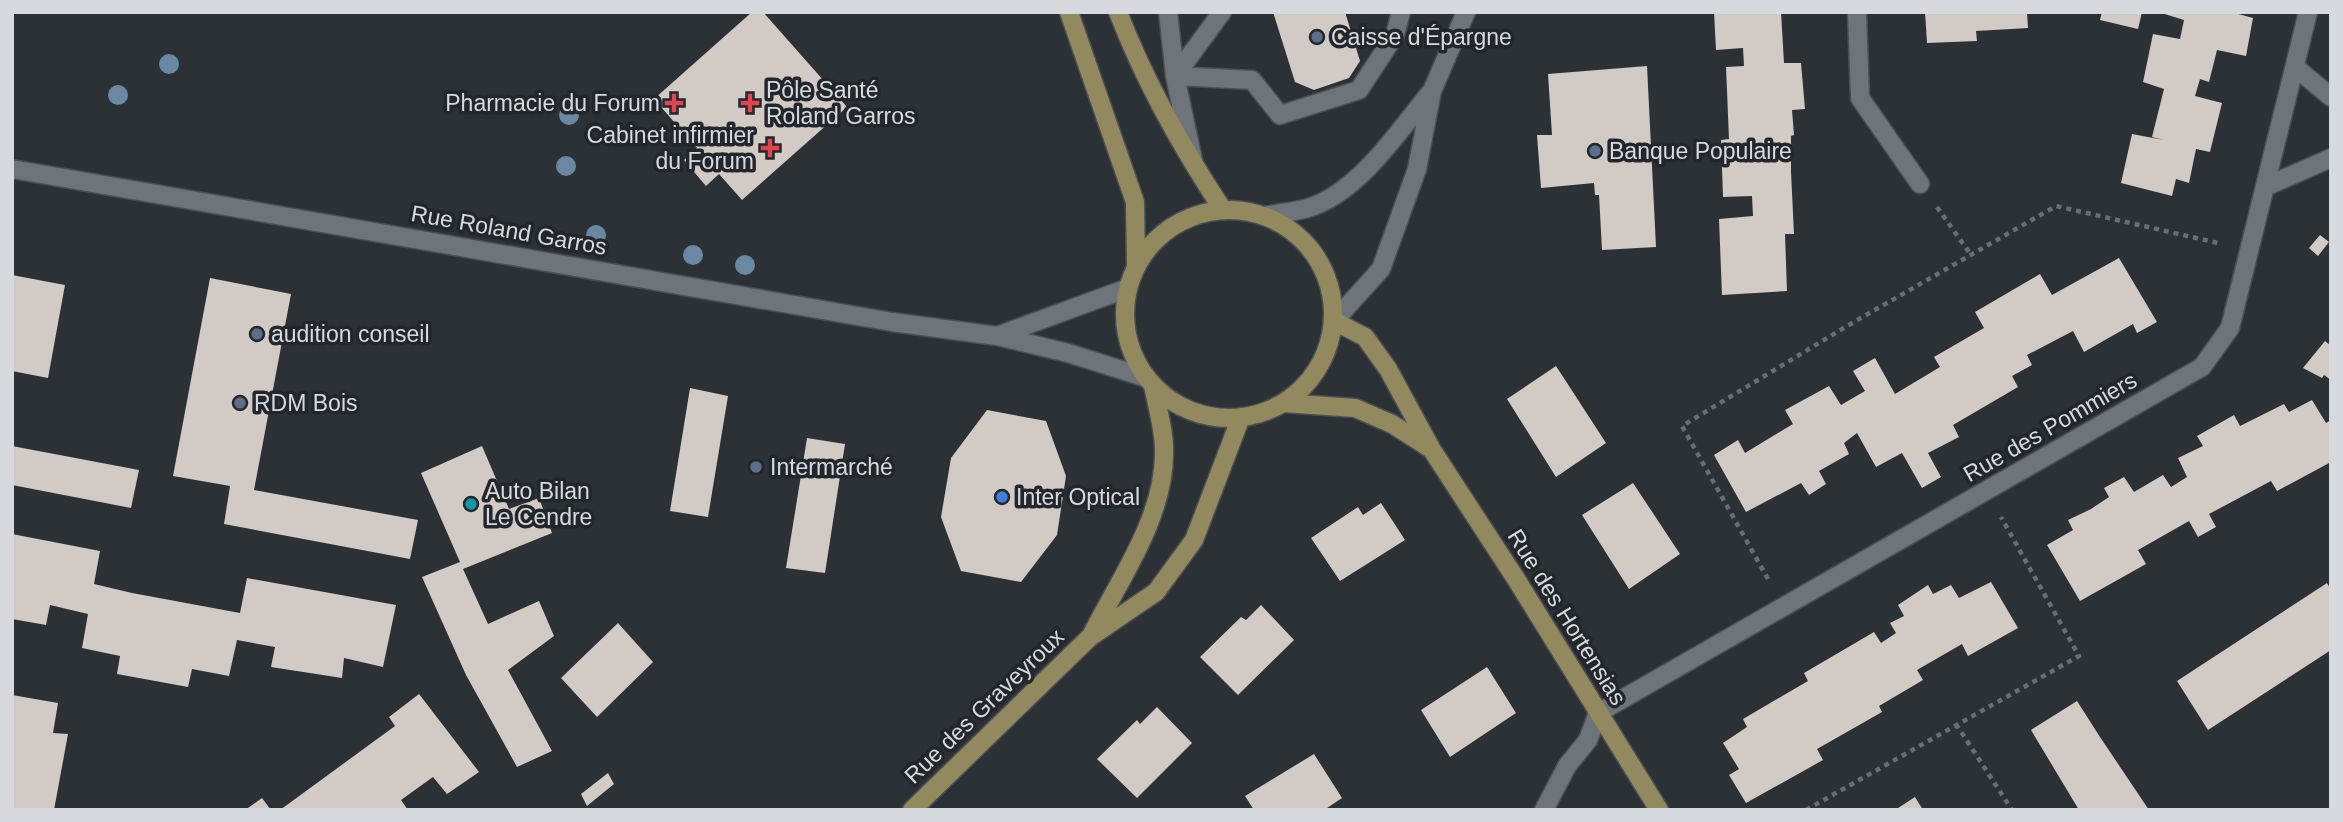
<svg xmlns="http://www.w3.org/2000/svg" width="2343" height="822" font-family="Helvetica,sans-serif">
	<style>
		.building { fill: #d2cac5 }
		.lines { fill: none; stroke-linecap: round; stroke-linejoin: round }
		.minor-casing { stroke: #4b4f53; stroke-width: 21 }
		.major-casing { stroke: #4b4f53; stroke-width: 21 }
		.path { stroke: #696e72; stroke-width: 4.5; stroke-dasharray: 5 5; stroke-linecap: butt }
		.minor { stroke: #6e747a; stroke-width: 18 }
		.major { stroke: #928a5e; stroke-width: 18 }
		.tree { fill: #6b88a2 }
		.service-dot { fill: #5c6f8a; stroke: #23272c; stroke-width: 2.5 }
		.health-dot { fill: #e0444e; stroke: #23272c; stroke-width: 2.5 }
		.shop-dot { fill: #3f7fe0; stroke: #23272c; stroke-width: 2.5 }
		.culture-dot { fill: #0f9aa8; stroke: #23272c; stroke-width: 2.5 }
		.labels { text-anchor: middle; stroke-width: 7; stroke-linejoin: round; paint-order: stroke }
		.poi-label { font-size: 23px; fill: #d6d9dd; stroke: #23272c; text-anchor: start }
		.street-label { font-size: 23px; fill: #d6d9dd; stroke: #23272c }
	</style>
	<rect width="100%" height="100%" fill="#2c3136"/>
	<path class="building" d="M 752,12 L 763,12 L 847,107 L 742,200 L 719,174 L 706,186 L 684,160 L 697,148 L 654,99 Z
		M 1273,12 L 1345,12 L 1360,61 L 1349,78 L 1314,90 L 1295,82 Z
		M 1714,12 L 1781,12 L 1784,63 L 1801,63 L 1805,109 L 1792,110 L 1794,135 L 1791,136 L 1791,172 L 1794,234 L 1785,234 L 1787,291 L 1722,295 L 1719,219 L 1753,216 L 1752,196 L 1723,197 L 1721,140 L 1729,139 L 1726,67 L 1744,66 L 1743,48 L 1716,50 Z
		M 1925,12 L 2027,12 L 2028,28 L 1976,31 L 1977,41 L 1927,43 Z
		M 2102,12 L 2142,12 L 2138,29 L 2100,20 Z
		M 2158,12 L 2231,12 L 2253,18 L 2246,56 L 2217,50 L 2209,82 L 2200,79 L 2195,96 L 2222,103 L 2210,152 L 2196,149 L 2189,183 L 2176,179 L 2172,196 L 2121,183 L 2132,134 L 2164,140 L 2152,137 L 2164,89 L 2143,82 L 2153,34 L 2180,39 L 2184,20 Z
		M 1647,66 L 1656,247 L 1602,250 L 1599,195 L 1595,195 L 1594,183 L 1541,188 L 1537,135 L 1552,135 L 1548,74 Z
		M 2320,235 L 2329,242 L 2318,256 L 2309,248 Z
		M 2119,258 L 2157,322 L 2137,333 L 2133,324 L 2084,352 L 2073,331 L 2027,355 L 2032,365 L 2012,376 L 2018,387 L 1953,425 L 1959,437 L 1928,453 L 1941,477 L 1922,488 L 1902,453 L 1876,467 L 1857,433 L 1844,443 L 1849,454 L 1819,471 L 1826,484 L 1809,495 L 1801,483 L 1746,512 L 1714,455 L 1738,440 L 1745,453 L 1793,424 L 1785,410 L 1829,386 L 1841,405 L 1865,391 L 1853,371 L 1875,358 L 1895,394 L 1940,367 L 1934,357 L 1984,328 L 1975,312 L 2040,274 L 2052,295 Z
		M 12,275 L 65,285 L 48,378 L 12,371 Z
		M 210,278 L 291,294 L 254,490 L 418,520 L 410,559 L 224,524 L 230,486 L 173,476 Z
		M 2325,341 L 2331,346 L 2331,380 L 2324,375 L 2322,378 L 2303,368 Z
		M 1556,366 L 1606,443 L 1556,477 L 1507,399 Z
		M 690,388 L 728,396 L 708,517 L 670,511 Z
		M 2312,400 L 2326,423 L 2331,420 L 2331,462 L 2277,491 L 2271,481 L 2209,514 L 2216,527 L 2198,537 L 2189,521 L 2138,550 L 2146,564 L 2080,601 L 2047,545 L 2073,530 L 2068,520 L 2091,509 L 2109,497 L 2104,488 L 2124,477 L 2134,492 L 2163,475 L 2171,487 L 2187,477 L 2178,458 L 2203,446 L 2197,436 L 2234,415 L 2240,426 L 2284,404 L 2289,412 Z
		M 987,410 L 1046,421 L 1066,476 L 1057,535 L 1021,582 L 961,571 L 941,517 L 951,458 Z
		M 807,438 L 845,444 L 825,573 L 786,568 Z
		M 12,446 L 139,470 L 131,508 L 12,485 Z
		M 482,446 L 509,509 L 539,498 L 552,533 L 463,569 L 488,624 L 539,601 L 554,636 L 508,670 L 552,751 L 517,767 L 466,675 L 422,577 L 460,562 L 421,473 Z
		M 1633,483 L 1680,554 L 1629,589 L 1582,515 Z
		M 1381,503 L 1405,540 L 1340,581 L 1311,538 L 1358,507 L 1363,515 Z
		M 12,534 L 100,551 L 94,584 L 132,593 L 240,613 L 247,578 L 396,605 L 383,667 L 344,658 L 342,678 L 271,667 L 275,647 L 237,640 L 229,676 L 192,669 L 188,687 L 117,674 L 120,656 L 82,648 L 88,614 L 50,605 L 46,625 L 12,619 Z
		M 1991,582 L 2018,628 L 1968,656 L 1962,644 L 1917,670 L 1923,680 L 1879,706 L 1882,712 L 1817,749 L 1823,760 L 1746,803 L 1729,775 L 1739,769 L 1723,743 L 1747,727 L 1743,719 L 1808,681 L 1804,673 L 1874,632 L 1881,643 L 1896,633 L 1890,623 L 1904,616 L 1898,605 L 1928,585 L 1933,594 L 1951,585 L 1959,598 Z
		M 2327,583 L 2331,590 L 2331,650 L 2208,730 L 2177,681 Z
		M 1261,605 L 1294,640 L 1238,695 L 1200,657 L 1241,617 L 1246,620 Z
		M 618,623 L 653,662 L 597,717 L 561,678 Z
		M 1487,667 L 1516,713 L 1450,757 L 1421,710 Z
		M 419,694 L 479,772 L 447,794 L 433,777 L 401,800 L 408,810 L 280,810 L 395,726 L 389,717 Z
		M 12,695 L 58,703 L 53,733 L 68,734 L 54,810 L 12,810 Z
		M 2077,701 L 2100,737 L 2149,810 L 2079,810 L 2031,730 Z
		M 1157,707 L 1192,743 L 1137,798 L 1097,759 L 1137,720 L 1140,724 Z
		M 1314,754 L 1342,798 L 1324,810 L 1254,810 L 1245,796 Z
		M 608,773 L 614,784 L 587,806 L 581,794 Z
		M 1915,797 L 1923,810 L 1895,810 Z
		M 262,798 L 271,810 L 245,810 Z"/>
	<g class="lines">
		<g class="minor-casing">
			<path id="minor" d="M 1168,12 L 1175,76 L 1193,160
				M 1857,12 L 1860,98 L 1920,184
				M 2295,67 L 2331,97
				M 1175,76 L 1252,80 L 1280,115 L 1359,90 L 1395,35 L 1401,12
				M 1175,76 L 1222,12
				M 12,169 L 892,322 L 997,336 L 1068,353 L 1147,378
				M 2265,187 L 2331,158
				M 1265,216 C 1279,213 1294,212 1308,208 C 1358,193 1398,132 1430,93
				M 1334,321 L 1381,269 L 1417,169 L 1432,91 L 1466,12
				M 997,336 L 1128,288
				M 1544,810 L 1567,766 L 1588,740 L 1598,713 L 2202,367 L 2230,328 L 2308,12"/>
		</g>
		<g class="major-casing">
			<path id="major" d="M 1069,12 L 1135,202 L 1136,267
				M 1118,12 C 1145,82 1182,148 1223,210
				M1125 314a104 104 0 1 1 208 0a104 104 0 1 1-208 0Z
				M 1334,321 L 1365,337 L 1388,369 L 1432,450 L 1516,579 L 1659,810
				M 1284,403 L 1355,408 L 1392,424 L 1431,449
				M 1092,634 C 1120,579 1164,517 1164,454 C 1165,432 1157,407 1153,385
				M 912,810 L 1090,637 L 1156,592 L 1194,540 L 1241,417"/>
		</g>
		<path class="path" d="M 1937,207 L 1971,255
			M 1768,579 L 1682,426 L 1847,326 L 2056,206 L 2218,243
			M 1956,724 L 2012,810
			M 1806,810 L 2079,656 L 2001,517"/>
		<use href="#minor" class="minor"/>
		<use href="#major" class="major"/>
	</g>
	<g class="tree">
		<circle cx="169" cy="64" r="10"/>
		<circle cx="118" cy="95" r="10"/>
		<circle cx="569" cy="115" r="10"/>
		<circle cx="566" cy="166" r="10"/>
		<circle cx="596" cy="235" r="10"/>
		<circle cx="693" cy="255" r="10"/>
		<circle cx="745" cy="265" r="10"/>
	</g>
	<g class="service-dot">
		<circle cx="1317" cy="37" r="7"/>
		<circle cx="1595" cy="151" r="7"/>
		<circle cx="257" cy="334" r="7"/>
		<circle cx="240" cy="403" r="7"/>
		<circle cx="756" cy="467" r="7"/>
	</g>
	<g class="health-dot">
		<path d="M670.5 92.5h7v7h7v7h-7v7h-7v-7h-7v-7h7z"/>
		<path d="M746.5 92.5h7v7h7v7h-7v7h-7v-7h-7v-7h7z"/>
		<path d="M766.5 137.5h7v7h7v7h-7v7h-7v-7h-7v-7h7z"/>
	</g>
	<circle class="shop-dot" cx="1002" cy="497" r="7"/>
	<circle class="culture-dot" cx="471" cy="504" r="7"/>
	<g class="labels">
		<g class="poi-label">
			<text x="1331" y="45">Caisse d'Épargne</text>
			<text x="766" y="98">Pôle Santé<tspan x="766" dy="26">Roland Garros</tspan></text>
			<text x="660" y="111" text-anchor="end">Pharmacie du Forum</text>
			<text x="754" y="143" text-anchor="end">Cabinet infirmier<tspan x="754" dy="26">du Forum</tspan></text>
			<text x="1609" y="159">Banque Populaire</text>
			<text x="271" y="342">audition conseil</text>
			<text x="254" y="411">RDM Bois</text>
			<text x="770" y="475">Intermarché</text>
			<text x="485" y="499">Auto Bilan<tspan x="485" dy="26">Le Cendre</tspan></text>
			<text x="1016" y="505">Inter Optical</text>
		</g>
		<g class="street-label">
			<text transform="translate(509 230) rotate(10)" y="8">Rue Roland Garros</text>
			<text transform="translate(2050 427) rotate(-30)" y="8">Rue des Pommiers</text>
			<text transform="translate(1567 617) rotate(58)" y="8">Rue des Hortensias</text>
			<text transform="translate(984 706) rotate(-44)" y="8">Rue des Graveyroux</text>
		</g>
	</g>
	<rect width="2343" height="822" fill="none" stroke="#d6d9dd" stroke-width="28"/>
</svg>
